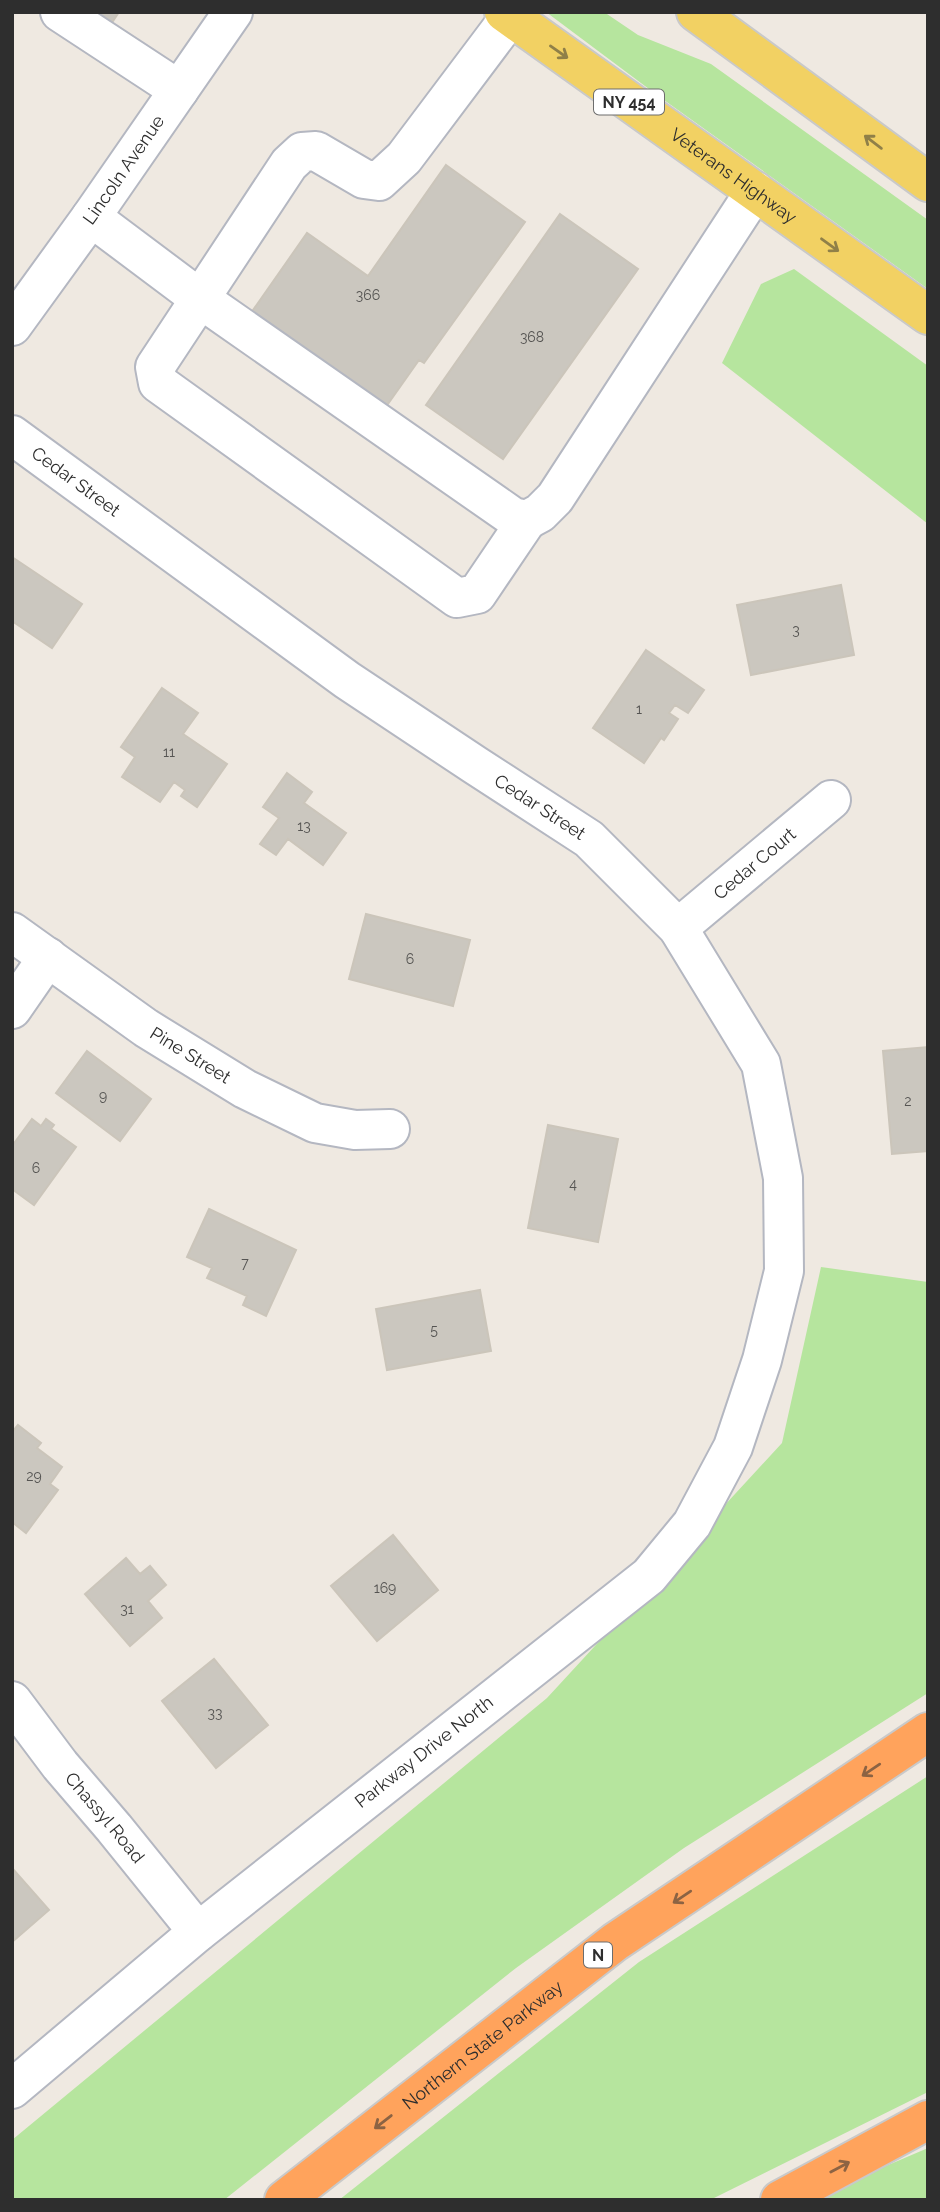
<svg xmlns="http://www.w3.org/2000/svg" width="940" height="2212" font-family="Raleway,sans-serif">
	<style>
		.green { fill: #b6e59e }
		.building { fill: #cbc7bf; stroke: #cbc5ba; stroke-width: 2 }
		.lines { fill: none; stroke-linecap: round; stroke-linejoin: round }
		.minor-casing { stroke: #b4b7c1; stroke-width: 42 }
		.major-casing { stroke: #c9c9c9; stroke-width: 42 }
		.highway-casing { stroke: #c9c9c9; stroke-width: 42 }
		.minor { stroke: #fff; stroke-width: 38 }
		.major { stroke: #f2d163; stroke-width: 38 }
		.highway { stroke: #ffa35c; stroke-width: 38 }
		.oneway { stroke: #908048 }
		.oneway2 { stroke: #8c6343 }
		.labels { text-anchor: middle; stroke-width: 5; stroke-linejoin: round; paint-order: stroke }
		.number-label { font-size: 14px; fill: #555452 }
		.shield { fill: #fff; stroke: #6d6d6d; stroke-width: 2 }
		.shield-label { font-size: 16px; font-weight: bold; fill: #2e2e2e }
		.street-label { font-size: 18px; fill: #2e2e2e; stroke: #fff }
	</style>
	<rect width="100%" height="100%" fill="#efe9e1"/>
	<path class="green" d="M 546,12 L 604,12 L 638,35 L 711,64 L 928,220 L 928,289 L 657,95 Z
		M 794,269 L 928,366 L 928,524 L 722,363 L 761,284 Z
		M 821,1267 L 928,1282 L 928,1693 L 684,1848 L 516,1968 L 224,2200 L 12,2200 L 12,2140 L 547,1698 L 782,1443 Z
		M 928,1776 L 928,2092 L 710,2200 L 339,2200 L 639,1962 Z
		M 928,2148 L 928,2200 L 813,2200 L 832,2189 Z"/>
	<path class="building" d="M 87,12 L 119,12 L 109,27 Z
		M 446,165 L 525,222 L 424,363 L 419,360 L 385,408 L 251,313 L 307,233 L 368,276 Z
		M 560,214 L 638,269 L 503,459 L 426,405 Z
		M 12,557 L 82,604 L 52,648 L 12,621 Z
		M 841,585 L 854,655 L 751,675 L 737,605 Z
		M 646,650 L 704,690 L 688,713 L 675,705 L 669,713 L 678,719 L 664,740 L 661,738 L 644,763 L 593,728 Z
		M 162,688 L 198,713 L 183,734 L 227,764 L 197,807 L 181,796 L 185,790 L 174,782 L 160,802 L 122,777 L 135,757 L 121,747 Z
		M 287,773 L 312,792 L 304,803 L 346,833 L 323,865 L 288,839 L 276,855 L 260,844 L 279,818 L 263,807 Z
		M 366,914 L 470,940 L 453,1006 L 349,979 Z
		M 928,1047 L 928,1151 L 892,1154 L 883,1051 Z
		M 87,1051 L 151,1099 L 120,1141 L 56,1093 Z
		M 32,1119 L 41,1126 L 46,1119 L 54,1125 L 51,1129 L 76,1147 L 34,1205 L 12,1189 L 12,1146 Z
		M 548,1125 L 618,1139 L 598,1242 L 528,1228 Z
		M 209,1209 L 296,1250 L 266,1316 L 243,1305 L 247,1296 L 207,1278 L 212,1268 L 187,1257 Z
		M 480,1290 L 491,1351 L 387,1370 L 376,1309 Z
		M 18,1425 L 41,1443 L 37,1448 L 62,1467 L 50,1484 L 58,1490 L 26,1533 L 12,1522 L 12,1432 Z
		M 393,1535 L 438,1590 L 377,1641 L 331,1586 Z
		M 126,1558 L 140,1574 L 150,1566 L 166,1585 L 148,1601 L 162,1618 L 130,1646 L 85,1594 Z
		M 214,1659 L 268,1725 L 216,1768 L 162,1701 Z
		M 12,1868 L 49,1910 L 12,1942 Z"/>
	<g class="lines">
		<g class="minor-casing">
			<g id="minor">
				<path d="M 60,12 L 179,90"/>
				<path d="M 510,17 L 404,158 L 379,181 L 364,179 L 316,151 L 302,152 L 289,164 L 155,367 L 158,383 L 457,598 L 477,594 L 527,520"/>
				<path d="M 91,217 L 199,298 L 513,517 L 527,520 L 540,513 L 555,498 L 755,191"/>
				<path id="s1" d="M 12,326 L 91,217 L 233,12"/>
				<path id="s2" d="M 12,435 L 347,680 L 475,765 L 589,839 L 678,928 L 761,1064 L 783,1178 L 784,1271 L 762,1360 L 733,1447 L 692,1524 L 649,1576 L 198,1932 L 12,2089"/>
				<path id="s3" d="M 678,928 L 831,800"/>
				<path id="s4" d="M 12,932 L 146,1028 L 245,1089 L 315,1123 L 355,1130 L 390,1129"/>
				<path d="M 12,1009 L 48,957"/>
				<path id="s5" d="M 12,1701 L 60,1765 L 114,1828 L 198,1932"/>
			</g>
		</g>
		<g class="major-casing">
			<g id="major">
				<path id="s6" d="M 504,12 L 928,315"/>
				<path d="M 696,12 L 928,182"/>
			</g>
		</g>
		<g class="highway-casing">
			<g id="highway">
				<path id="s7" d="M 284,2200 L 615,1942 L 928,1732"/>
				<path d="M 780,2200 L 928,2120"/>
			</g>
		</g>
		<use href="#minor" class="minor"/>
		<use href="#major" class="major"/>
		<use href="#highway" class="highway"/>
	</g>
	<defs><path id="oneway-shaft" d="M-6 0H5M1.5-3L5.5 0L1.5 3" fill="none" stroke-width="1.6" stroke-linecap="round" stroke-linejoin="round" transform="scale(1.75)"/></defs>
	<g class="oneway">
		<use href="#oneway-shaft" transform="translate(559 52) rotate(35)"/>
		<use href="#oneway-shaft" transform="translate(873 142) rotate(-143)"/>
		<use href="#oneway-shaft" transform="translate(830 245) rotate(36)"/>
	</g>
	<g class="oneway2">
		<use href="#oneway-shaft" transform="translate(871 1770) rotate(146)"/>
		<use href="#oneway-shaft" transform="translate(682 1897) rotate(146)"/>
		<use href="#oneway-shaft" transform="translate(383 2122) rotate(142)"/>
		<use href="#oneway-shaft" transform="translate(840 2167) rotate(-28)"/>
	</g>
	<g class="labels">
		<g class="number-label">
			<text x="368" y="300">366</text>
			<text x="532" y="342">368</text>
			<text x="796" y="635">3</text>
			<text x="639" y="714">1</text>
			<text x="169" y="757">11</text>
			<text x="304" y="831">13</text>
			<text x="410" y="964">6</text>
			<text x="103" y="1101">9</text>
			<text x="908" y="1106">2</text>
			<text x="36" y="1173">6</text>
			<text x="573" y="1189">4</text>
			<text x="245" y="1268">7</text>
			<text x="434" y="1335">5</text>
			<text x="34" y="1481">29</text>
			<text x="385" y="1593">169</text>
			<text x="127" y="1614">31</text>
			<text x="215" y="1718">33</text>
		</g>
		<g class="shield">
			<rect x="594" y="89.5" width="70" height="25" rx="5"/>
			<rect x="584" y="1942.5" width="28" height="25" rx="5"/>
		</g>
		<g class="shield-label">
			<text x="629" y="108">NY 454</text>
			<text x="598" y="1961">N</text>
		</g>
		<g class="street-label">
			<text dy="6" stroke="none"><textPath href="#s1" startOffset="192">Lincoln Avenue</textPath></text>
			<text dy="6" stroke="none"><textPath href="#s6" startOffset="282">Veterans Highway</textPath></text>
			<text dy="6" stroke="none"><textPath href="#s2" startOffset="79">Cedar Street</textPath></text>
			<text dy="6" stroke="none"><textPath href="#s2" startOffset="646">Cedar Street</textPath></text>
			<text dy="6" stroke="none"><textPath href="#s3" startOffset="100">Cedar Court</textPath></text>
			<text dy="6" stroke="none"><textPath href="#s4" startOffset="217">Pine Street</textPath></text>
			<text transform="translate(424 1752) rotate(-38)" y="6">Parkway Drive North</text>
			<text dy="6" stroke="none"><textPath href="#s5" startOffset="149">Chassyl Road</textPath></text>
			<text dy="6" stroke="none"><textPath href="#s7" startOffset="252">Northern State Parkway</textPath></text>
		</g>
	</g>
	<rect width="940" height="2212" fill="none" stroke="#2e2e2e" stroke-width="28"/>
</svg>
